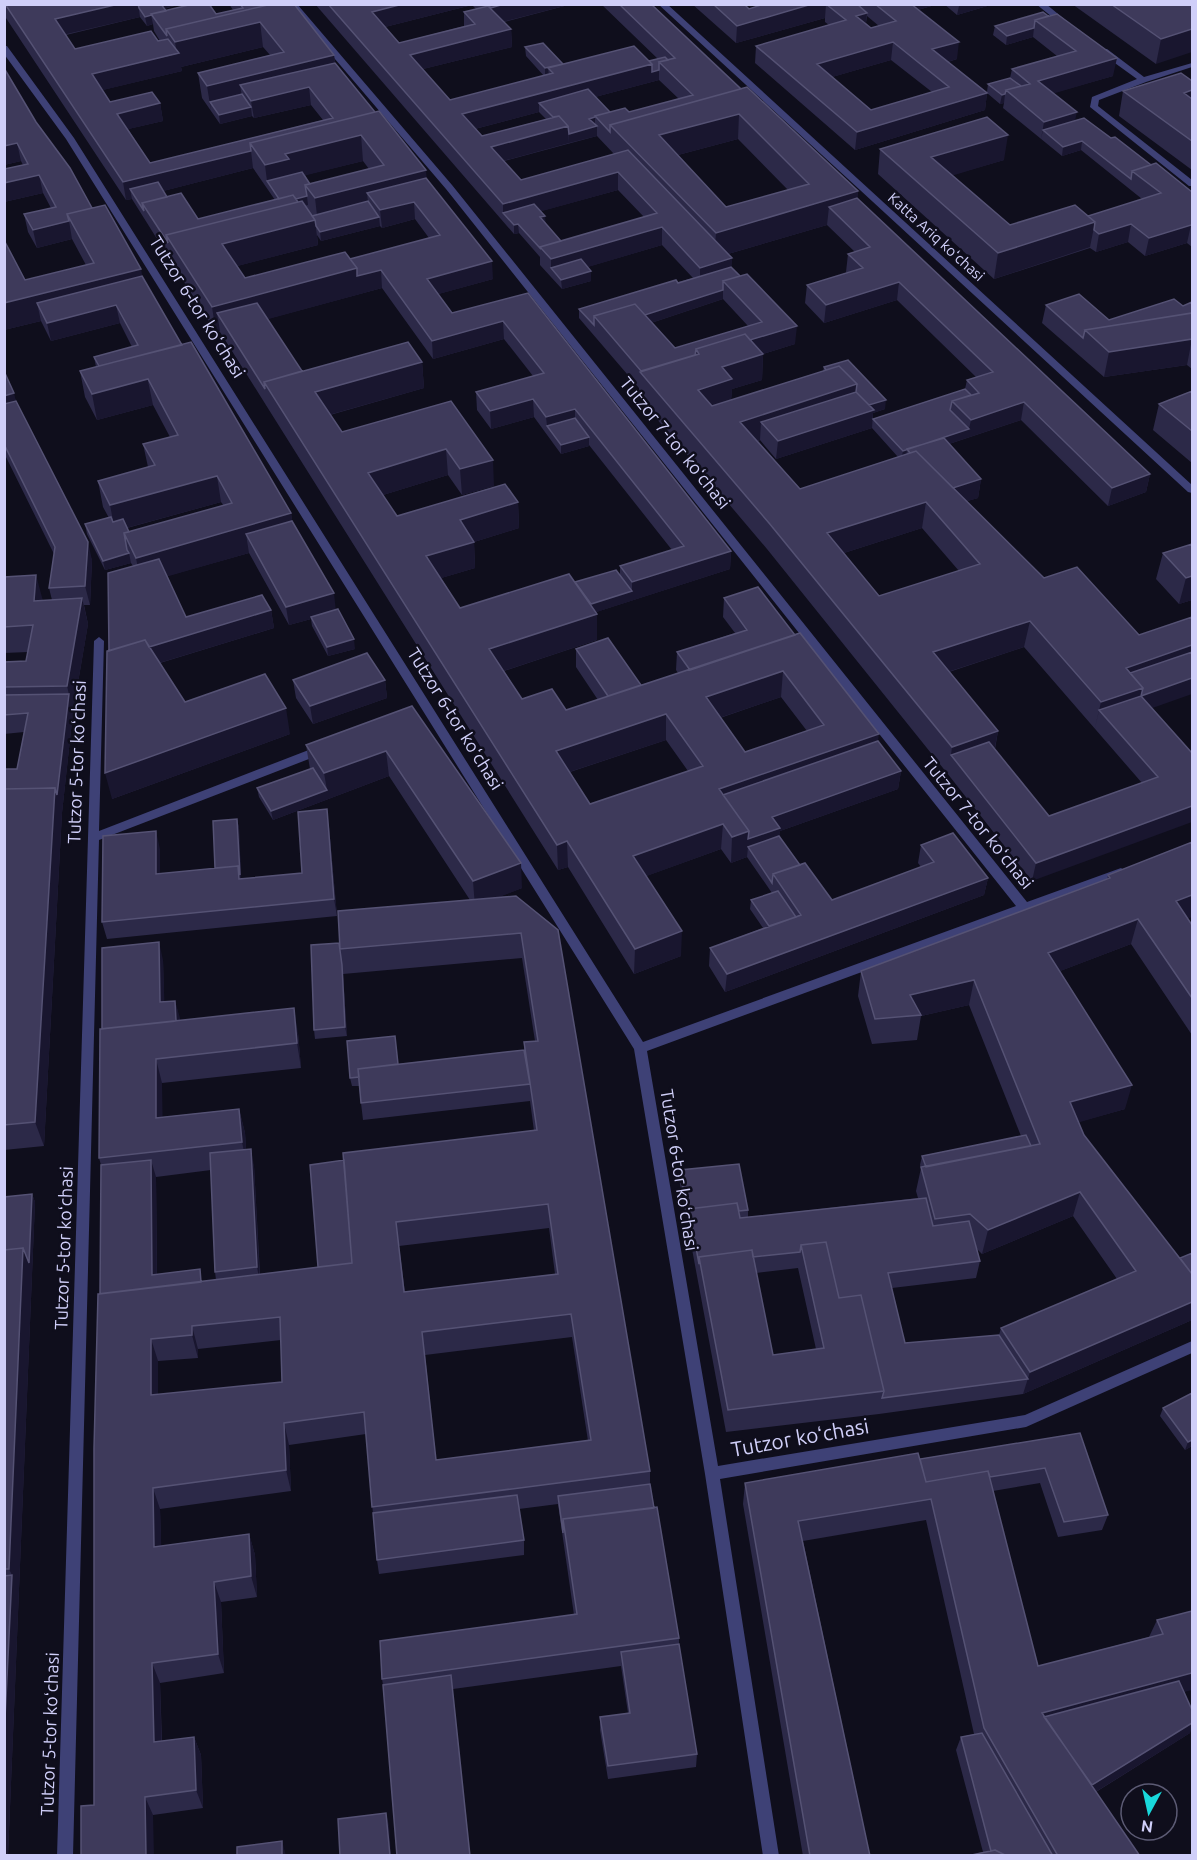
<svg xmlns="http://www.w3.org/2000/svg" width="1197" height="1860" font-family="Ubuntu,sans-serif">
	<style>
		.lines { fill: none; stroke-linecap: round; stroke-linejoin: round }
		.street { fill: #3e4176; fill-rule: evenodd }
		.wall { fill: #2c2948; fill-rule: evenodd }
		.shaded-wall { fill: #19162f }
		.building { fill: #3e3a5b; stroke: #555274; stroke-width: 1.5; fill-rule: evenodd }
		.labels { text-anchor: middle; stroke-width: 5; stroke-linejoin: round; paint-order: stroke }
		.far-street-label { font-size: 15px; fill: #d0cff9; stroke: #0f0e1c }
		.street-label { font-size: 18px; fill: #d0cff9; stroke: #0f0e1c }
		.near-street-label { font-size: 21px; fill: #d0cff9; stroke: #0f0e1c }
	</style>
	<rect width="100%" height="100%" fill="#0f0e1c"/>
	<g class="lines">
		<path class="street" d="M 288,4 L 297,4 L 452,185 L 1027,902 L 1121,868 L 1127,872 L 1125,875 L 647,1051 L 718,1466 L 1025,1415 L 1192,1341 L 1192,1353 L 1026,1427 L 720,1479 L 779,1856 L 763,1856 L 705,1474 L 634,1049 L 66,139 L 4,54 L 4,46 L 7,46 L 74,138 L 643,1042 L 1016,906 L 446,189 Z
			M 658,4 L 667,4 L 1192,485 L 1192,493 L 1188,492 Z
			M 1036,4 L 1046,4 L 1069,23 L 1062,25 Z
			M 1101,49 L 1107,49 L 1144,77 L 1192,63 L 1192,67 L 1146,82 L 1099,100 L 1098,106 L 1192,180 L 1192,186 L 1189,186 L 1090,107 L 1092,97 L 1137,79 L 1101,53 Z
			M 99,637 L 104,641 L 99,831 L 319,746 L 323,745 L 329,749 L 327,752 L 99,840 L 73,1856 L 57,1856 L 94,641 Z"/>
	</g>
	<path class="wall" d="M 4,4 L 181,4 L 164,9 L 166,11 L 216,14 L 233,10 L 229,4 L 294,4 L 334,55 L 335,63 L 426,178 L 493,279 L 438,294 L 452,313 L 528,293 L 731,551 L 730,569 L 596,612 L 597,640 L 504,671 L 522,699 L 566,710 L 598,700 L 576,667 L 576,649 L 641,685 L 678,673 L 676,670 L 677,652 L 735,633 L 723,617 L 724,598 L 878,741 L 901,771 L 898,789 L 780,831 L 779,836 L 800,865 L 832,900 L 921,867 L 918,863 L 921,845 L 988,878 L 984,895 L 725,992 L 709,966 L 710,948 L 763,928 L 750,909 L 751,900 L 772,893 L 747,857 L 731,863 L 721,849 L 646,876 L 681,956 L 634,974 L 568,867 L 558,870 L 220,332 L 216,333 L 132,199 L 126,200 L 4,15 ZM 140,17 L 147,26 L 153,24 L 154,31 L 160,41 L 75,49 L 66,35 ZM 263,47 L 270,55 L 198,73 L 202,98 L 220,124 L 252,116 L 254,118 L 311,105 L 323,120 L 150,163 L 128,129 L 163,121 L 160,103 L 110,102 L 102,90 L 182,71 L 181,67 ZM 363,161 L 369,169 L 310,184 L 305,175 ZM 253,168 L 275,200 L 198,219 L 167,197 L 163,191 ZM 415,219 L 429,238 L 350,259 L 245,278 L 237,266 L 318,245 L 317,235 L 321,241 L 380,226 L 382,228 ZM 382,288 L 433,359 L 504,339 L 533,376 L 476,392 L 477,410 L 491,429 L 534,417 L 561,454 L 589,446 L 589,445 L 672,550 L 620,566 L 620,575 L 575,582 L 460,608 L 441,578 L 475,568 L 474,542 L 519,528 L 518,502 L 397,516 L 383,495 L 448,475 L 462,495 L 494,486 L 451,401 L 342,432 L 330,415 L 424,388 L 422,362 L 302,371 L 267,319 ZM 781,697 L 807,731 L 745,752 L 720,718 ZM 666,740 L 688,771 L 590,804 L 570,772 Z
		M 315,4 L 572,4 L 504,22 L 511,29 L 512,47 L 423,69 L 450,100 L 544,76 L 526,56 L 525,47 L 563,64 L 649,61 L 658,59 L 601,4 L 651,4 L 741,89 L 858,191 L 857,198 L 1150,474 L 1146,492 L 1108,506 L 1021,420 L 949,444 L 981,479 L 978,498 L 967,501 L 1192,753 L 1032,881 L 947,773 L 767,549 L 639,398 L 639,388 L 579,318 L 579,309 L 693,278 L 662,245 L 587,267 L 591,281 L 562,289 L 540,265 L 540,257 L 519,233 L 514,234 ZM 472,5 L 476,9 L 464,12 L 464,26 L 399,43 L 385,27 ZM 659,80 L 679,99 L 629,112 L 610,112 L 595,97 ZM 539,112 L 546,119 L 482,136 L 475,129 ZM 597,136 L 614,154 L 521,180 L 504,161 ZM 738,139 L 788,190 L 726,207 L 678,155 ZM 618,190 L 644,217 L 561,241 L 545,224 L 541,211 ZM 827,225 L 855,252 L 848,254 L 846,272 L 847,273 L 807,285 L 805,303 L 824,323 L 897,300 L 976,377 L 967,380 L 965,389 L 873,419 L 873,413 L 885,409 L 824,367 L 823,371 L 731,400 L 732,389 L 762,380 L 763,354 L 795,344 L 731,267 L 732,258 L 728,254 ZM 723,299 L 748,326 L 675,348 L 651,323 ZM 872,428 L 898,457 L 800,489 L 758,441 L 760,440 L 776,459 ZM 922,528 L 959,571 L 879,596 L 844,553 ZM 1024,647 L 1142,783 L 1049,816 L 995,749 L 998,731 L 949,672 Z
		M 692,4 L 744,4 L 749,9 L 764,4 L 857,4 L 859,7 L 859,4 L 938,4 L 918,10 L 957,59 L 948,62 L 987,92 L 988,84 L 1010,78 L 1012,69 L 1057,56 L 1033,37 L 1006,45 L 993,35 L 995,26 L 1043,12 L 1113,76 L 1053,93 L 1075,120 L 1111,138 L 1192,192 L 1192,247 L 1187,243 L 1145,256 L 1128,242 L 1096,252 L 1090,248 L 994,279 L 878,174 L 880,149 L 1004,160 L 952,175 L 1010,225 L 1088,216 L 1142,199 L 1081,150 L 1062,156 L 1003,108 L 1004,103 L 1000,104 L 987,93 L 985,110 L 855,150 L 755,63 L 756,46 L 829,25 L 825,22 L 825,18 L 736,43 ZM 867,16 L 879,26 L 871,28 L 866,23 ZM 891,60 L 932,92 L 871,110 L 832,77 Z
		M 944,4 L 994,4 L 957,15 Z
		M 1072,4 L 1153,4 L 1154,5 L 1192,4 L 1156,64 Z
		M 4,68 L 36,122 L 92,208 L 142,276 L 182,345 L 291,513 L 292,521 L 355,649 L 328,656 L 312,626 L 311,619 L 289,625 L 249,553 L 167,576 L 186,617 L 271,610 L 274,628 L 160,663 L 185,702 L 290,734 L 112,799 L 109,651 L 133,566 L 131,563 L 105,570 L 87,534 L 85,524 L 109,518 L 103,507 L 98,481 L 148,467 L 143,444 L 170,437 L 153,405 L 97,420 L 85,397 L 80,371 L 96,367 L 94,357 L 132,347 L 120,323 L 51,341 L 41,321 L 4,330 L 4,240 L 25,280 L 86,265 L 72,239 L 37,248 L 28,232 L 24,214 L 51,208 L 43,193 L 4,202 L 4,169 L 23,165 L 21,161 L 4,165 ZM 221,502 L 224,506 L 129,532 L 127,528 Z
		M 1192,81 L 1192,170 L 1119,116 L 1123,91 Z
		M 1192,302 L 1192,369 L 1187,365 L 1104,377 L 1042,323 L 1046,305 L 1109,320 L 1183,306 Z
		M 4,371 L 16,401 L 92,560 L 90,605 L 84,605 L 88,624 L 73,712 L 62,813 L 44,1146 L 4,1150 L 4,769 L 17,769 L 24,732 L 4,734 L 4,662 L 26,661 L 28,652 L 4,653 L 4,577 L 43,601 L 52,600 L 49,588 L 54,554 L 4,453 Z
		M 1192,391 L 1192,463 L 1153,430 L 1159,404 Z
		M 1192,544 L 1192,600 L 1179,604 L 1156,579 L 1163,553 Z
		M 293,680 L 385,680 L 387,698 L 313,724 L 296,698 Z
		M 412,706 L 522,888 L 498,897 L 516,896 L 650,1471 L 650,1484 L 679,1638 L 679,1644 L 697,1754 L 696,1767 L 608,1779 L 600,1730 L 600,1717 L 628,1713 L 621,1666 L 453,1689 L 383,1685 L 382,1679 L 574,1615 L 558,1504 L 519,1509 L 524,1540 L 524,1555 L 379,1574 L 377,1560 L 366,1434 L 289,1445 L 291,1491 L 160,1509 L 161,1546 L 249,1534 L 255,1555 L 257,1597 L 221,1602 L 224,1673 L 160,1683 L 162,1741 L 194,1737 L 201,1755 L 203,1808 L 153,1815 L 94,1805 L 100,1294 L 101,1165 L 99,1158 L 102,1029 L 163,960 L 164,1002 L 175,1001 L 180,1021 L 298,1033 L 301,1068 L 162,1083 L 162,1117 L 239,1109 L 245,1133 L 246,1149 L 254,1166 L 260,1274 L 318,1267 L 534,1131 L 530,1101 L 363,1120 L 359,1086 L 352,1086 L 350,1078 L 398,1064 L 524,1050 L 524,1042 L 535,1041 L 522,958 L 343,974 L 347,1036 L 315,1039 L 314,1030 L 339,943 L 470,900 L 389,776 L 273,820 L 259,797 L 257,788 L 310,769 L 306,745 ZM 211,1170 L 215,1272 L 216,1280 L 203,1281 L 157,1275 L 156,1177 ZM 549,1228 L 555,1274 L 405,1292 L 399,1246 ZM 572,1337 L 588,1441 L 436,1460 L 425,1355 ZM 281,1340 L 282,1382 L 158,1395 L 158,1361 L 198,1358 L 198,1349 Z
		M 237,819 L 239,828 L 241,879 L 302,873 L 329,827 L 337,916 L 107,939 L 102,922 L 160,849 L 160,874 L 215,868 Z
		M 1108,875 L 1188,919 L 1192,925 L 1192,1035 L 1131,944 L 1060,971 L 1125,1109 L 1078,1122 L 1084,1135 L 1180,1258 L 1192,1253 L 1192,1320 L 1023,1394 L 879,1414 L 726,1432 L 679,1179 L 680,1170 L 748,1210 L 748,1217 L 918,1198 L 916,1191 L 921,1168 L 920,1165 L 922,1156 L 1021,1136 L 969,1005 L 921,1016 L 917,1040 L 872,1044 L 858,996 L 861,971 L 1107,880 ZM 1073,1216 L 1117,1279 L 1001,1328 L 999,1335 L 905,1343 L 892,1288 L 976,1278 L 980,1261 L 977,1249 L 982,1254 ZM 798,1268 L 816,1349 L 773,1355 L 756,1273 Z
		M 32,1194 L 35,1202 L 8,1856 L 4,1856 L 4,1197 Z
		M 1163,1408 L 1192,1446 L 1185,1450 L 1160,1416 Z
		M 1080,1433 L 1108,1515 L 1102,1530 L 1058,1537 L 1040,1483 L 993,1491 L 1038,1666 L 1149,1637 L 1157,1620 L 1192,1611 L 1184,1692 L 1190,1733 L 1096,1792 L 1140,1856 L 967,1856 L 983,1852 L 956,1750 L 961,1737 L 974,1734 L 926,1520 L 803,1541 L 870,1856 L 803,1856 L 743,1504 L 745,1483 L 920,1459 Z"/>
	<path class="shaded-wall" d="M 119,4 L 138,4 L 140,17 L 58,36 L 55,19 Z
		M 159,4 L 181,4 L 159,10 Z
		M 403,4 L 472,4 L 472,5 L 373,30 L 372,12 Z
		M 504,4 L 572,4 L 491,25 L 491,8 Z
		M 812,4 L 826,4 L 825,18 L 736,43 L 737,26 Z
		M 902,4 L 938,4 L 901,15 Z
		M 964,4 L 994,4 L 957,15 L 959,6 Z
		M 867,13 L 865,30 L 856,16 Z
		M 151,15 L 153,24 L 147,26 L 145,17 Z
		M 260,22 L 263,47 L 181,67 L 182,71 L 95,92 L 92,74 L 177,54 L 175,42 Z
		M 1034,28 L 1033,37 L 1006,45 L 1007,36 Z
		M 511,29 L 512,47 L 411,72 L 410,55 Z
		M 1192,29 L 1192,52 L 1156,64 L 1161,39 Z
		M 893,42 L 891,60 L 815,82 L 817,64 Z
		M 959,42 L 957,59 L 930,67 L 932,49 Z
		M 334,55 L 337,80 L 309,87 L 311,105 L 254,118 L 251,101 L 240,85 L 243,103 L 210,102 L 211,111 L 207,86 Z
		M 1117,58 L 1113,76 L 1035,99 L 1038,81 Z
		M 563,64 L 553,73 L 548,68 L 549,76 L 545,77 L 545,68 Z
		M 652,64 L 659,70 L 659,80 L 546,110 L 539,103 L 539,112 L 463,132 L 462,114 Z
		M 1192,90 L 1192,113 L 1184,93 Z
		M 987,93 L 985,110 L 855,150 L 857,132 Z
		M 1005,94 L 1004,103 L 1000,104 L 1002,95 Z
		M 160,103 L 163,121 L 120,131 L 117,114 Z
		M 251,107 L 252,116 L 220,124 L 219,115 Z
		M 1077,112 L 1073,129 L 1043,130 L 1041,139 L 1044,122 Z
		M 739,114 L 738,139 L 659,160 L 616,131 Z
		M 595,117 L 595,126 L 589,119 Z
		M 568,126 L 569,143 L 492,164 L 491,147 Z
		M 597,126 L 597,136 L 569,143 L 569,134 Z
		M 361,135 L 363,161 L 291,179 L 267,181 L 265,165 L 254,150 Z
		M 1008,135 L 1004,160 L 928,183 L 931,157 Z
		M 1082,141 L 1081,150 L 1062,156 L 1063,147 Z
		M 17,143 L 21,161 L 4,165 L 4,146 Z
		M 251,151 L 253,168 L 136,198 L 130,189 L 132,199 L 126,200 L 123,182 Z
		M 426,170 L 428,196 L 367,193 L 369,211 L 318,224 L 315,198 Z
		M 618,172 L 618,190 L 510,220 L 503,213 L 503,204 Z
		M 39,175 L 43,193 L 4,202 L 4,183 Z
		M 858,191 L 856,216 L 829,207 L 827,225 L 714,258 L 716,233 Z
		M 307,196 L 308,205 L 283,211 L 282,202 Z
		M 414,202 L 415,219 L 382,228 L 380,210 Z
		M 545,216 L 546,225 L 540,217 Z
		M 379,217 L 380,226 L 321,241 L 320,232 Z
		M 315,220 L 318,245 L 226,269 L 171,242 Z
		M 69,221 L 72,239 L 37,248 L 33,230 Z
		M 1095,222 L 1090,247 L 994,279 L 998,253 Z
		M 518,224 L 519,233 L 514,234 L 514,225 Z
		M 1131,224 L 1128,242 L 1096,252 L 1099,234 Z
		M 1191,225 L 1187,243 L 1145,256 L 1149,238 Z
		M 662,227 L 662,245 L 558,276 L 551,268 L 551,259 Z
		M 732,258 L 731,276 L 700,286 L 700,268 Z
		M 492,261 L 493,279 L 428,297 L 427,279 Z
		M 357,268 L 381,270 L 382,288 L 228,330 L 217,313 L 220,331 L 216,333 L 212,307 Z
		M 141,269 L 146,295 L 37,303 L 41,321 L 4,330 L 4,303 Z
		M 591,271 L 591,281 L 562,289 L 561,280 Z
		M 899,282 L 897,300 L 824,323 L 826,305 Z
		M 723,290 L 723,299 L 639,327 L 639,317 Z
		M 116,305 L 120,323 L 51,341 L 47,323 Z
		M 503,321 L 504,339 L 433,359 L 432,341 Z
		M 797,326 L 795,344 L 698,374 L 699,356 Z
		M 1192,339 L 1187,365 L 1104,377 L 1109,352 Z
		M 186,352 L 148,381 L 153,405 L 97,420 L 92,394 Z
		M 763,354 L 762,380 L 732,389 L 731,405 L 697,416 L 698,390 L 722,367 Z
		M 422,362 L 424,388 L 318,418 L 315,392 Z
		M 857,384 L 854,410 L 761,422 L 760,440 L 739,447 L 740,422 Z
		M 14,393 L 20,419 L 4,423 L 4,396 Z
		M 533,399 L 534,417 L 491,429 L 490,411 Z
		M 886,400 L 885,409 L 873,413 L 872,428 L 776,459 L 778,441 L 861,407 Z
		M 1024,402 L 1021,420 L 913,456 L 907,449 L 969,429 L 971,420 Z
		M 575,409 L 575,427 L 547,426 L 546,417 Z
		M 589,437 L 589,446 L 561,454 L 561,445 Z
		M 446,449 L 448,475 L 370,499 L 368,473 Z
		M 907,449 L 906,459 L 901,460 L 903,451 Z
		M 493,460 L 494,486 L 462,495 L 460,469 Z
		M 1150,474 L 1146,492 L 1108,506 L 1112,488 Z
		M 217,476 L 221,502 L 115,531 L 110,505 Z
		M 981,479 L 978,498 L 941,509 L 944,491 Z
		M 518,502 L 519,528 L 474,542 L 475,568 L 428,582 L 426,556 L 460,520 Z
		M 926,502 L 922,528 L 825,559 L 827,533 Z
		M 291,513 L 295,539 L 246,534 L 249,553 L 141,584 L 136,558 Z
		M 88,542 L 92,560 L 90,605 L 85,586 Z
		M 731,551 L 730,569 L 581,617 L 581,607 L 632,591 L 632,582 Z
		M 129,553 L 131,563 L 105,570 L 103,561 Z
		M 36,575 L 43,601 L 34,601 Z
		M 1192,576 L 1192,600 L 1179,604 L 1186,578 Z
		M 334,593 L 336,612 L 311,617 L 311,619 L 289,625 L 286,607 Z
		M 82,598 L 88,624 L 73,712 L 67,686 Z
		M 271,610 L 274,628 L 113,677 L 109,659 Z
		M 597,614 L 597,640 L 491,675 L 489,649 Z
		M 1030,621 L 1024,647 L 929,678 L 933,652 Z
		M 354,639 L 355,649 L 328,656 L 327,647 Z
		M 1192,645 L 1192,668 L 1135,688 L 1126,668 Z
		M 783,671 L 781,697 L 704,723 L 706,697 Z
		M 1192,678 L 1192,694 L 1110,723 L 1099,710 L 1095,728 L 1101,702 L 1143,688 Z
		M 385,680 L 387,698 L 313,724 L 310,706 Z
		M 69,694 L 73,712 L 62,813 L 44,1146 L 35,1122 L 55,788 Z
		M 286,708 L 290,734 L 112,799 L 105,773 Z
		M 666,714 L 666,740 L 557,776 L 556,751 Z
		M 998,731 L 993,757 L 951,755 L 952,747 Z
		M 879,734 L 875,759 L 728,811 L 719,789 Z
		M 386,751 L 389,776 L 273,820 L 271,811 L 327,790 L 324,773 Z
		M 901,771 L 898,789 L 780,831 L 778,846 L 748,847 L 747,857 L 731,863 L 732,837 L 772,817 Z
		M 1192,806 L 1192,822 L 1032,881 L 1036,863 Z
		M 327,809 L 329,827 L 337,916 L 334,899 Z
		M 237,819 L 239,828 L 242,897 L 239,879 Z
		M 723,824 L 721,849 L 633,881 L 633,856 Z
		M 156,831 L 160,849 L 160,892 L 156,874 Z
		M 567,841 L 568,867 L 558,870 L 557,845 Z
		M 521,863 L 522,888 L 475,907 L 473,881 Z
		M 988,878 L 984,895 L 725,992 L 727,974 Z
		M 1192,895 L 1192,917 L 1168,927 L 1176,901 Z
		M 1138,919 L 1131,944 L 1042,978 L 1048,953 Z
		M 682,931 L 681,956 L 634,974 L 635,949 Z
		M 159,942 L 163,960 L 165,1020 L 160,1002 Z
		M 342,965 L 343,974 L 347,1036 L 345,1027 Z
		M 974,980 L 969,1005 L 921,1016 L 921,1015 L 910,995 Z
		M 175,1001 L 180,1018 L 181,1046 L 176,1029 Z
		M 294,1008 L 298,1033 L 301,1068 L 297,1043 Z
		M 156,1059 L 162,1083 L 163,1142 L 156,1118 Z
		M 1132,1085 L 1125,1109 L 1063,1127 L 1070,1102 Z
		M 239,1109 L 245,1133 L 247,1166 L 242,1142 Z
		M 251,1149 L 254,1166 L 260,1283 L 257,1267 Z
		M 151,1160 L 156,1177 L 157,1292 L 152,1275 Z
		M 1080,1192 L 1073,1216 L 982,1254 L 988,1230 Z
		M 32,1194 L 35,1202 L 8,1856 L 4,1856 L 4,1739 L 12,1575 L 9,1569 L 23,1248 Z
		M 1192,1302 L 1192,1320 L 1023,1394 L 1030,1372 Z
		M 192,1326 L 198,1349 L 198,1358 L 192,1335 Z
		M 151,1339 L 158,1361 L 158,1417 L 151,1395 Z
		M 284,1423 L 289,1445 L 291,1491 L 286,1470 Z
		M 1192,1440 L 1192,1446 L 1185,1450 L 1188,1442 Z
		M 153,1488 L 160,1509 L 162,1568 L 154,1547 Z
		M 249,1534 L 255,1555 L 257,1597 L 251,1576 Z
		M 214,1582 L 221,1602 L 224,1673 L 218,1654 Z
		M 152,1663 L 160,1683 L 162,1760 L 154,1742 Z
		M 1192,1673 L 1192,1690 L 1046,1728 L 1042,1713 Z
		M 1192,1723 L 1192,1729 L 1190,1733 L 1081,1801 L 1088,1788 Z
		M 194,1737 L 201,1755 L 203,1808 L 196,1790 Z
		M 145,1797 L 153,1815 L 154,1856 L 146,1856 Z
		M 386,1813 L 389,1825 L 391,1856 L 390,1856 Z
		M 282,1841 L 286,1856 L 282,1856 Z"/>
	<path class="building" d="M 5,4 L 119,4 L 55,19 L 75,49 L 151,31 L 158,41 L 168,39 L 179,53 L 92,74 L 110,102 L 152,92 L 160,103 L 117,114 L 150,163 L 333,118 L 309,87 L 251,101 L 240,85 L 335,63 L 375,112 L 250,143 L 251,151 L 123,182 Z
		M 138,4 L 161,4 L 166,11 L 151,14 L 152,15 L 145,17 L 139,8 Z
		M 193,4 L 209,4 L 216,14 L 243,8 L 240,4 L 272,4 L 166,29 L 167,36 L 151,14 Z
		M 272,4 L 294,4 L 334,55 L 207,86 L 198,73 L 284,52 L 260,22 L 175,42 L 166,29 Z
		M 328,4 L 403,4 L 372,12 L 399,43 L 475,24 L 464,12 L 488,6 L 511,29 L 410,55 L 450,100 L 553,73 L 548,68 L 634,46 L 652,64 L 462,114 L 482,136 L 559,116 L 568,126 L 491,147 L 521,180 L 628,150 L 732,258 L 700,268 L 662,227 L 551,259 L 540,247 L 657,213 L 618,172 L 503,204 Z
		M 487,4 L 504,4 L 491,8 Z
		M 619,4 L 651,4 L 741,89 L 610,125 L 610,132 L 595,116 L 625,108 L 629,112 L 693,95 L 659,62 L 675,58 Z
		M 713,4 L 744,4 L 749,9 L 764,4 L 812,4 L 737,26 Z
		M 826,4 L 857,4 L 867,13 L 856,16 L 871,28 L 896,21 L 875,4 L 911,4 L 959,42 L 932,49 L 987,93 L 857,132 L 756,46 L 846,20 ZM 893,42 L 949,87 L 871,110 L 817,64 Z
		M 1111,4 L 1153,4 L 1154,5 L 1157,4 L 1192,4 L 1192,29 L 1161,39 Z
		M 1043,12 L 1048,16 L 1035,20 L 1034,28 L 1007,36 L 995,26 Z
		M 1057,14 L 1117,58 L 1038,81 L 1077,112 L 1044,122 L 1006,90 L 1030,84 L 1012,69 L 1076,51 L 1035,20 Z
		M 543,43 L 563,64 L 545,68 L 525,47 Z
		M 665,57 L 668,60 L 659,62 L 659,70 L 652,72 L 652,64 L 649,61 Z
		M 4,68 L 36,122 L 70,168 L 92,208 L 67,214 L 69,221 L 33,230 L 24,214 L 56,207 L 39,175 L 4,183 L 4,169 L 28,164 L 17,143 L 4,146 Z
		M 1181,73 L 1192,81 L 1192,90 L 1184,93 L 1192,99 L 1192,141 L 1123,91 Z
		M 1010,78 L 1021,86 L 1006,90 L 1005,94 L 1002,95 L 988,84 Z
		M 747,87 L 858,191 L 716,233 L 610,125 ZM 739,114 L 809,184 L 726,207 L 659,135 Z
		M 588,89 L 610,112 L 595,116 L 595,117 L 589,119 L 597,126 L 569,134 L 568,126 L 559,116 L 553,117 L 539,103 Z
		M 242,94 L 251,107 L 219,115 L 210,102 Z
		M 379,111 L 426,170 L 315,198 L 305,185 L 384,165 L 361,135 L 285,154 L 289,159 L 265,165 L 250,143 Z
		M 987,117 L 1008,135 L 931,157 L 1010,225 L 1075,205 L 1095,222 L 998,253 L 880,149 Z
		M 1084,118 L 1111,138 L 1115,137 L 1151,165 L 1132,171 L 1131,179 L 1082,141 L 1063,147 L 1043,130 Z
		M 1156,163 L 1192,192 L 1192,226 L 1191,225 L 1149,238 L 1131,224 L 1099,234 L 1094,230 L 1095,222 L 1088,216 L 1161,193 L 1132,171 Z
		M 302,172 L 310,184 L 305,185 L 307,196 L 296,199 L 293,195 L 279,199 L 267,181 Z
		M 426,178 L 492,261 L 427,279 L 452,313 L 528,293 L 731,551 L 632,582 L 620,566 L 684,546 L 575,409 L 546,417 L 533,399 L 490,411 L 476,392 L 544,373 L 503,321 L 432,341 L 381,270 L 357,276 L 357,268 L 350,259 L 440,235 L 414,202 L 380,210 L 367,193 Z
		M 158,182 L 167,197 L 142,203 L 144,211 L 130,189 Z
		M 181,193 L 198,219 L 293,195 L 298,202 L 166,235 L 168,243 L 142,203 Z
		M 857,198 L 1150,474 L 1112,488 L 1024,402 L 971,420 L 952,401 L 979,393 L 967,380 L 993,372 L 899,282 L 826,305 L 807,285 L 863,268 L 848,254 L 870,247 L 829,207 Z
		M 302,201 L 315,220 L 222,244 L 245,278 L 345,252 L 357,268 L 212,307 L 166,235 Z
		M 368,201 L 379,217 L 320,232 L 316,226 L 315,220 L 312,216 Z
		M 534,204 L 545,216 L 540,217 L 561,241 L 540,247 L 540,248 L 518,224 L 514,225 L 503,213 Z
		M 105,205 L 141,269 L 4,303 L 4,240 L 25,280 L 94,263 L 67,214 Z
		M 581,259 L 591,271 L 561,280 L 551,268 Z
		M 731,267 L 740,276 L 723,281 L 723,290 L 645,315 L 635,304 L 594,316 L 594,325 L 579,309 L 676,280 L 678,283 Z
		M 747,274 L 797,326 L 750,340 L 745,334 L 696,349 L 695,355 L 641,371 L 594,316 L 635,304 L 675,348 L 762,322 L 723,281 Z
		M 142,276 L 182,345 L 99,366 L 94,357 L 138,345 L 116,305 L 47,323 L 37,303 Z
		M 1079,294 L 1109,320 L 1174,299 L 1183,306 L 1192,302 L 1192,313 L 1085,330 L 1083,338 L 1046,305 Z
		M 257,303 L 302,371 L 264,382 L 265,389 L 217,313 Z
		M 1192,313 L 1192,339 L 1109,352 L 1085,330 Z
		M 745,334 L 763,354 L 722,367 L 732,379 L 698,390 L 712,406 L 839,366 L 857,384 L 740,422 L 800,489 L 916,451 L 1044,578 L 1077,567 L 1139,635 L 1192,617 L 1192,645 L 1126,668 L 1143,688 L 1101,702 L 1030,621 L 933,652 L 998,731 L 952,747 L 769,523 L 640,372 L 699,354 L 696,349 ZM 926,502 L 980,564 L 879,596 L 827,533 Z
		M 191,342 L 291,513 L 136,558 L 124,533 L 232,503 L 217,476 L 110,505 L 98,481 L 155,465 L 143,444 L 178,435 L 148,379 L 92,394 L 80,371 Z
		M 408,342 L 422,362 L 315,392 L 342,432 L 451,401 L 493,460 L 460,469 L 446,449 L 368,473 L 397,516 L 505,484 L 518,502 L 460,520 L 474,542 L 426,556 L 460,608 L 569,574 L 597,614 L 489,649 L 522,699 L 552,689 L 566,710 L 800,633 L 879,734 L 719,789 L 749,831 L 732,837 L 723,824 L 633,856 L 682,931 L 635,949 L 567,841 L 557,845 L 264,382 ZM 783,671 L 824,725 L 745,752 L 706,697 ZM 666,714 L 703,766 L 590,804 L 556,751 Z
		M 848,360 L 886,400 L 869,405 L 856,392 L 857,384 L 839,366 L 826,370 L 824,367 Z
		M 4,371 L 14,393 L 4,396 Z
		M 965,389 L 971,395 L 952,401 L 950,410 L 969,429 L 903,451 L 873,419 Z
		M 1192,391 L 1192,431 L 1159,404 Z
		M 856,392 L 874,410 L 778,441 L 761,422 Z
		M 16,401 L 88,542 L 85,586 L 49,588 L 55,547 L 4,444 L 4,404 Z
		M 575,418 L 589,437 L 561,445 L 547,426 Z
		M 944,438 L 981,479 L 953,488 L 916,451 L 910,453 L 907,449 Z
		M 111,517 L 113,522 L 123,519 L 129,532 L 124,533 L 127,550 L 129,553 L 103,561 L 85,524 Z
		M 292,521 L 334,593 L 286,607 L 246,534 Z
		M 1192,544 L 1192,576 L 1186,578 L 1163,553 Z
		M 159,559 L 186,617 L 262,595 L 271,610 L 149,647 L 145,640 L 109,651 L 108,573 Z
		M 616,570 L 632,591 L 591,604 L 575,582 Z
		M 36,575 L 34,601 L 82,598 L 67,686 L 4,687 L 4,662 L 26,661 L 33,625 L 4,627 L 4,577 Z
		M 758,587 L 795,635 L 690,670 L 677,652 L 747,630 L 724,598 Z
		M 338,609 L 354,639 L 327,647 L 311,617 Z
		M 608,638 L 641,685 L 608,696 L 576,649 Z
		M 145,640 L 185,702 L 265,674 L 286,708 L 105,773 L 107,651 Z
		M 1192,652 L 1192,678 L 1141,696 L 1143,688 L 1130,673 Z
		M 367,653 L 385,680 L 310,706 L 293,680 Z
		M 69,694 L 57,795 L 55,788 L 4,789 L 4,769 L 17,769 L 28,713 L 4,715 L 4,695 Z
		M 1141,696 L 1192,753 L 1192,806 L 1036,863 L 951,755 L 989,742 L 1049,816 L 1158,777 L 1099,710 Z
		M 412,706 L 521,863 L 473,881 L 386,751 L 324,773 L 306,745 Z
		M 878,741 L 901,771 L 772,817 L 780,828 L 748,839 L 749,831 L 723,795 Z
		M 313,768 L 327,790 L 271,811 L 257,788 Z
		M 55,788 L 35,1122 L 4,1125 L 4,789 Z
		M 327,809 L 334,899 L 102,922 L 103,836 L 156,831 L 156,874 L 238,866 L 239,879 L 302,873 L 298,812 Z
		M 237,819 L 240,875 L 238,866 L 215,868 L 213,821 Z
		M 953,833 L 988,878 L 727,974 L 710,948 L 801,915 L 773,874 L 805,863 L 832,900 L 934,862 L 921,845 Z
		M 779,836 L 800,865 L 773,874 L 772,883 L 748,847 Z
		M 1192,842 L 1192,895 L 1176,901 L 1192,925 L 1192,998 L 1138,919 L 1048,953 L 1132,1085 L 1070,1102 L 1084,1135 L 1192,1274 L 1192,1302 L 1030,1372 L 1001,1328 L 1136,1271 L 1080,1192 L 988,1230 L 970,1214 L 935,1219 L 921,1167 L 1040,1144 L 974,980 L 910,995 L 921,1015 L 875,1019 L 861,971 L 1110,878 L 1108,875 Z
		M 778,891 L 796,917 L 769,926 L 751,900 Z
		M 516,896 L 558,930 L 650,1471 L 372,1507 L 364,1412 L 284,1423 L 286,1470 L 153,1488 L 154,1547 L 249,1534 L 251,1576 L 214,1582 L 218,1654 L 152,1663 L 154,1742 L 194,1737 L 196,1790 L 145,1797 L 146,1856 L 81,1856 L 81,1806 L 94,1805 L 94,1448 L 98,1294 L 352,1263 L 343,1153 L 537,1130 L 524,1042 L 538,1041 L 521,933 L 340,949 L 338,911 ZM 548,1204 L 558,1274 L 404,1292 L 396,1222 ZM 571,1314 L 591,1440 L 436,1460 L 422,1332 ZM 280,1317 L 282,1382 L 151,1395 L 151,1339 L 192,1335 L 192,1326 Z
		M 159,942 L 160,1002 L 175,1001 L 176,1021 L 102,1029 L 102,948 Z
		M 339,943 L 342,965 L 345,1027 L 314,1030 L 311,945 Z
		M 294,1008 L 297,1043 L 156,1059 L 156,1118 L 239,1109 L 242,1142 L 99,1158 L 100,1029 Z
		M 395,1036 L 398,1064 L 358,1069 L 359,1077 L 350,1078 L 347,1041 Z
		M 524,1050 L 530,1084 L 361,1103 L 358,1069 Z
		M 1026,1135 L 1031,1146 L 926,1167 L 922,1156 Z
		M 251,1149 L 257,1267 L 215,1272 L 210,1153 Z
		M 151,1160 L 152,1275 L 200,1269 L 201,1282 L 100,1294 L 101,1165 Z
		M 344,1160 L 352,1263 L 318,1267 L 310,1165 Z
		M 739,1164 L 748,1210 L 739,1211 L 737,1203 L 689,1209 L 688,1217 L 680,1170 Z
		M 32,1194 L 29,1263 L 23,1248 L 4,1250 L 4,1197 Z
		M 926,1198 L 933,1226 L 969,1221 L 980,1261 L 888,1273 L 905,1343 L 999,1335 L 1028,1379 L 882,1398 L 884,1391 L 861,1295 L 839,1298 L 826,1242 L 801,1245 L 800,1252 L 753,1257 L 752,1250 L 699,1257 L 699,1264 L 689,1209 L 737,1203 L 740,1218 Z
		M 826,1242 L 839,1298 L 861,1295 L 884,1391 L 728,1410 L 699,1257 L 752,1250 L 773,1355 L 824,1348 L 801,1245 Z
		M 23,1248 L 9,1569 L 4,1569 L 4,1250 Z
		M 1192,1253 L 1192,1274 L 1180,1258 Z
		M 1192,1393 L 1192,1440 L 1188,1442 L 1163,1408 Z
		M 1080,1433 L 1108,1515 L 1064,1522 L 1045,1468 L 990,1477 L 988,1471 L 926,1482 L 920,1459 Z
		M 918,1453 L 926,1482 L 988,1471 L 1038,1666 L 1163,1634 L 1157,1620 L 1192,1611 L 1192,1673 L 1042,1713 L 1140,1856 L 1058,1856 L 984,1728 L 931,1499 L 798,1521 L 870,1856 L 810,1856 L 745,1483 Z
		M 650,1484 L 654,1508 L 563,1519 L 563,1533 L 558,1496 Z
		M 517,1495 L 524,1540 L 377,1560 L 373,1513 Z
		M 657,1507 L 679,1638 L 382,1679 L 380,1641 L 577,1614 L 563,1519 Z
		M 12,1575 L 4,1739 L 4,1576 Z
		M 679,1644 L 697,1754 L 608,1766 L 600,1717 L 630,1713 L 621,1652 Z
		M 451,1675 L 470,1856 L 397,1856 L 383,1685 Z
		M 1179,1681 L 1192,1710 L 1192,1723 L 1092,1785 L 1044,1717 Z
		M 982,1733 L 1053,1856 L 1007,1856 L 995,1850 L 991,1851 L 961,1737 Z
		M 386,1813 L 390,1856 L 340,1856 L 338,1819 Z
		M 282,1841 L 282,1856 L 237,1856 L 237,1847 Z
		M 995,1850 L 1007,1856 L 967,1856 Z"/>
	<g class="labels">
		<g class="far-street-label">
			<text transform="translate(936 237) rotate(42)" y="5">Katta Ariq koʻchasi</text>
		</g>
		<g class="street-label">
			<text transform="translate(197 307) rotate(58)" y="6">Tutzor 6-tor koʻchasi</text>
			<text transform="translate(675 443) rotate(51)" y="6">Tutzor 7-tor koʻchasi</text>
			<text transform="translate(455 719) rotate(58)" y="6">Tutzor 6-tor koʻchasi</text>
			<text transform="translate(77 762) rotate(-88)" y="6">Tutzor 5-tor koʻchasi</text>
			<text transform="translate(978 823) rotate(51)" y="6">Tutzor 7-tor koʻchasi</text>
			<text transform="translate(679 1170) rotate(81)" y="6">Tutzor 6-tor koʻchasi</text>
			<text transform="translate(64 1248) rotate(-88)" y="6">Tutzor 5-tor koʻchasi</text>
			<text transform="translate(50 1734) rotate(-88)" y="6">Tutzor 5-tor koʻchasi</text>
		</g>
		<g class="near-street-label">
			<text transform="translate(800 1438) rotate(-10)" y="7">Tutzor koʻchasi</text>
		</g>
	</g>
	<rect width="1197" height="1860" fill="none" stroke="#d0cff9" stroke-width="12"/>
	<g transform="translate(1149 1812) rotate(188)"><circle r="28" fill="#0f0e1c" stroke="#5c5b74" stroke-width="1.5"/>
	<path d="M0-4.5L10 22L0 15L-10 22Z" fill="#19d8db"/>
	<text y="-9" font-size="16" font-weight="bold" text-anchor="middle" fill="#d0cff9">N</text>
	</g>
</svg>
